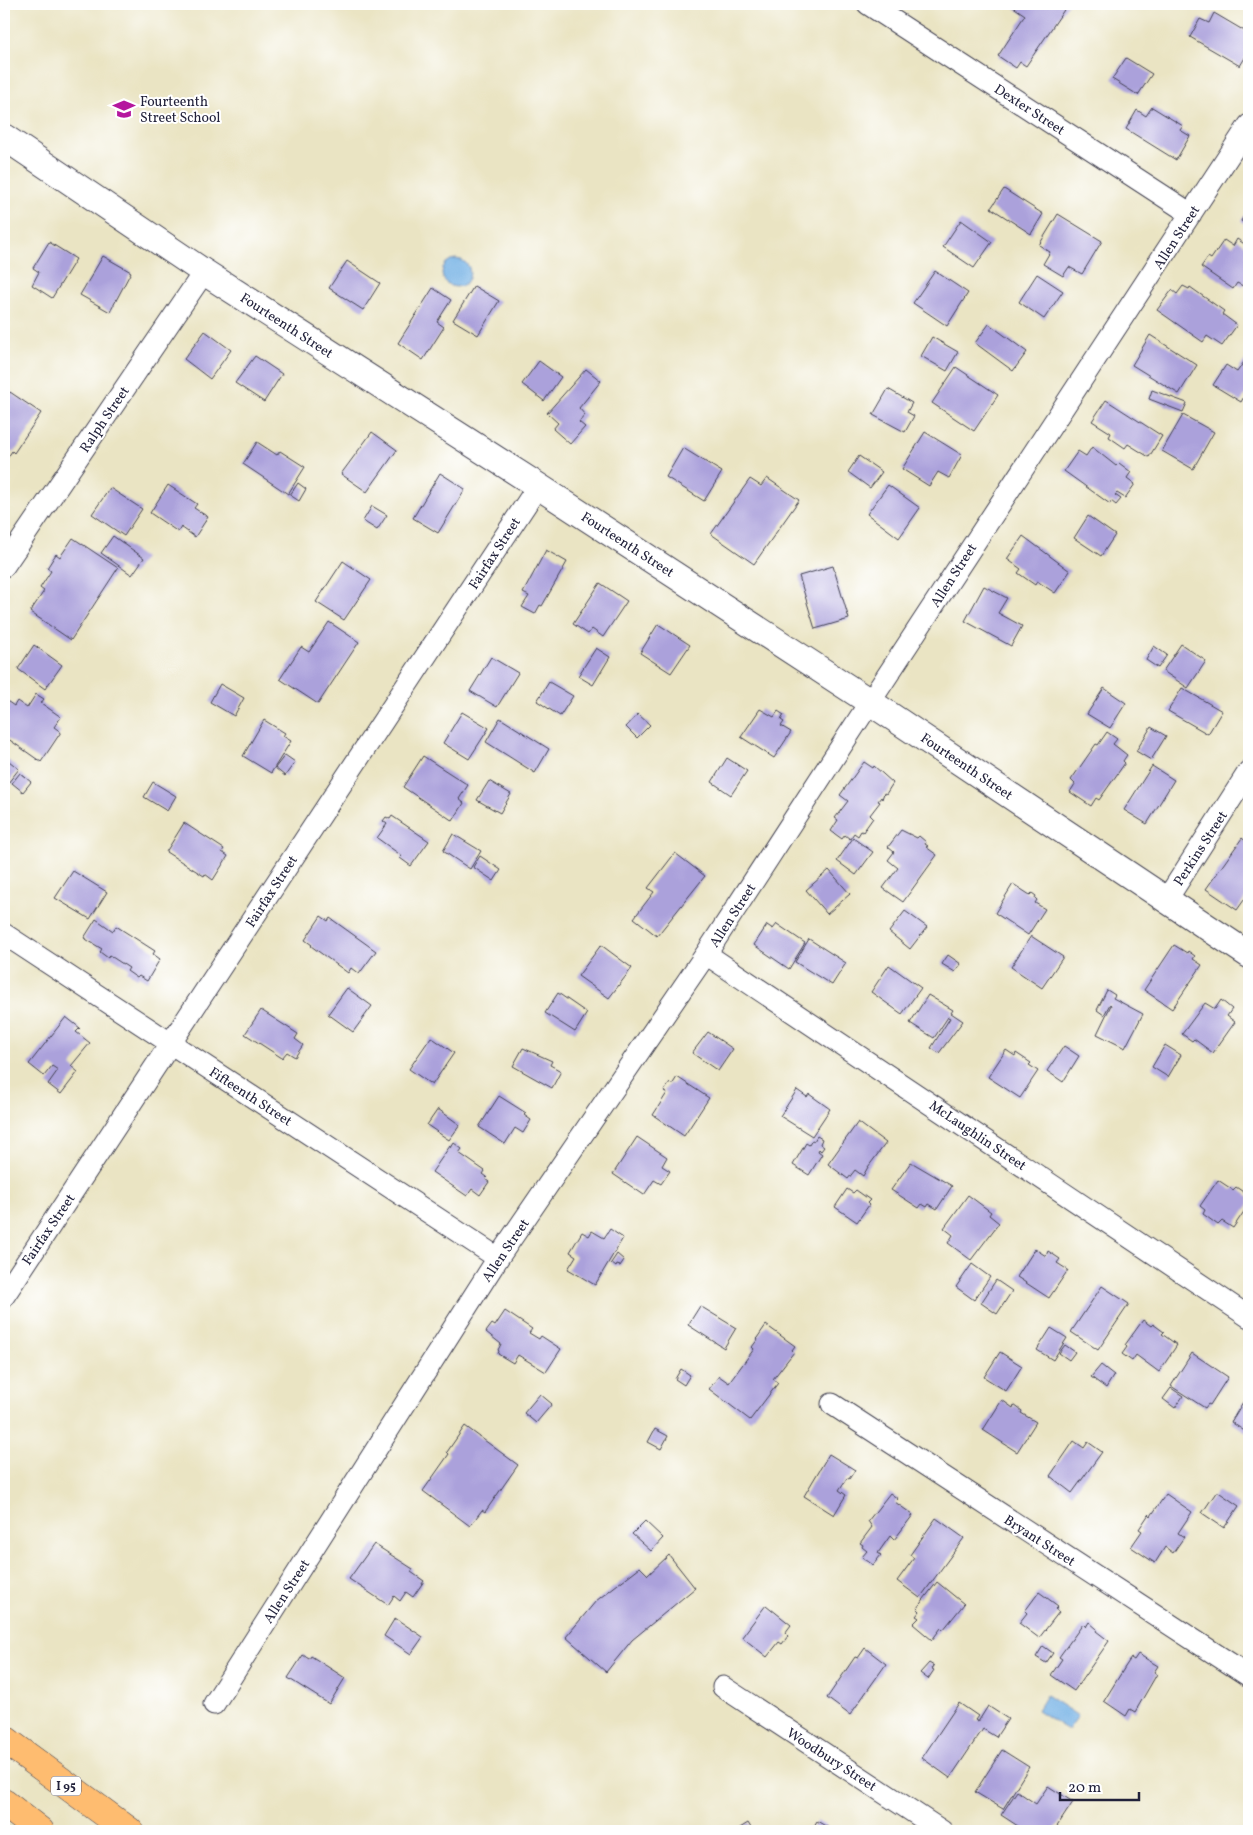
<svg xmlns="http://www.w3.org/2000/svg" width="1253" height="1835" font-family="Vollkorn,serif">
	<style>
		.water { fill: #72b0e4; stroke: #4a6990 }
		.building { fill: #aba1db }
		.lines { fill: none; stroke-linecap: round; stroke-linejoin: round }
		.minor-casing { stroke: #403f4f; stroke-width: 23 }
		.tertiary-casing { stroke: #403f4f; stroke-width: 28 }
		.motorway-casing { stroke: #403f4f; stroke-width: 29 }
		.minor { stroke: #fff; stroke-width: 21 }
		.tertiary { stroke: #fff; stroke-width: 26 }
		.motorway { stroke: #febc70; stroke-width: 28 }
		.labels { text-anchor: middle; stroke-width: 4; stroke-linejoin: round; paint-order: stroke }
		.shield { fill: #fff; stroke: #646476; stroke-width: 1 }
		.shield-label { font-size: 12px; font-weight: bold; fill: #22223b }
		.poi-label { font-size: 14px; fill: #22223b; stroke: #fff; text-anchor: start }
		.street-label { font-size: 14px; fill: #22223b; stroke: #fff }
	</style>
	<rect width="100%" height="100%" fill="#fff"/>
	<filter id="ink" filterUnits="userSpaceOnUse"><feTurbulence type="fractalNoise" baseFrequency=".02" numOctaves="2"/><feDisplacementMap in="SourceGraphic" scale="10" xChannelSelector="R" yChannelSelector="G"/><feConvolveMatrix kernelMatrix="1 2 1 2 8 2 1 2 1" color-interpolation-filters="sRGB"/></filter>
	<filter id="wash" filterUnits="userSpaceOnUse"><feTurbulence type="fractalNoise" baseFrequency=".0096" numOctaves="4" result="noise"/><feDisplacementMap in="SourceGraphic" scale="20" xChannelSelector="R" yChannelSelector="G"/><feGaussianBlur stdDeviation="1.12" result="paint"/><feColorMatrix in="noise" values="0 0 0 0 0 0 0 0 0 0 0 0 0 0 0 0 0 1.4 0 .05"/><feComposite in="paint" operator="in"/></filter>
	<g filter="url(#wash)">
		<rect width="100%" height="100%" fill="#eae4c3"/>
		<path class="water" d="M442 273a14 14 0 1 1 28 0a14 14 0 1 1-28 0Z
			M 1046,1695 L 1078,1716 L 1068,1730 L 1037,1710 Z"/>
		<g id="blocks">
			<path class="building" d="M 1009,4 L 1068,4 L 1026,66 L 1020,62 L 1016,68 L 998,56 L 1025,15 Z
				M 1214,13 L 1248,33 L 1246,36 L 1249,39 L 1249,51 L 1240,66 L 1190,37 L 1200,19 L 1209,23 Z
				M 1126,58 L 1152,74 L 1138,95 L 1112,79 Z
				M 1152,107 L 1183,126 L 1180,130 L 1190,136 L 1176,160 L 1126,129 L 1137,110 L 1146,116 Z
				M 1004,189 L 1043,214 L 1031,234 L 991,208 Z
				M 1249,207 L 1249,226 L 1241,221 Z
				M 1058,214 L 1102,241 L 1082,274 L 1069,267 L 1063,276 L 1043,264 L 1050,252 L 1039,245 Z
				M 961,220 L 992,242 L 974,268 L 943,247 Z
				M 1237,239 L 1249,247 L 1246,255 L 1249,257 L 1249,262 L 1246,267 L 1249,269 L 1249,278 L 1243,286 L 1237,283 L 1233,289 L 1201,267 L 1208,257 L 1211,259 L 1224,240 L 1233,246 Z
				M 49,242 L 76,259 L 52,298 L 32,285 L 39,272 L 33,268 Z
				M 103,256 L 131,272 L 110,312 L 80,295 Z
				M 347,261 L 380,283 L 363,310 L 329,288 Z
				M 935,271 L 968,293 L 947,326 L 913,303 Z
				M 1037,274 L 1063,291 L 1044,319 L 1019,302 Z
				M 474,286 L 499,301 L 478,335 L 453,320 Z
				M 1183,286 L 1189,289 L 1190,287 L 1224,311 L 1222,314 L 1237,325 L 1222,346 L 1207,336 L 1203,342 L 1157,310 L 1172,290 L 1177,294 Z
				M 433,288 L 451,300 L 437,322 L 444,327 L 423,360 L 398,343 Z
				M 989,324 L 1027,352 L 1013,371 L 975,343 Z
				M 205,331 L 231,350 L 210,379 L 184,359 Z
				M 1150,335 L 1197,365 L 1179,394 L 1132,365 Z
				M 932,337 L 958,352 L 947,371 L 921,356 Z
				M 255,356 L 282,374 L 264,402 L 235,383 Z
				M 1246,359 L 1249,361 L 1249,370 L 1245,377 L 1249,380 L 1249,388 L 1241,402 L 1213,385 L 1226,365 L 1237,372 Z
				M 539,361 L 561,377 L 544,401 L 522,384 Z
				M 956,367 L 998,395 L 974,431 L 932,403 Z
				M 586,369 L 601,381 L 579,408 L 585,415 L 579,422 L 585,427 L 570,444 L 553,429 L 558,423 L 547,413 Z
				M 888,389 L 912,403 L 907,412 L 914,416 L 905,432 L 873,415 Z
				M 1152,390 L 1187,403 L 1183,412 L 1149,399 Z
				M 10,392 L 41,413 L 14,453 L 12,451 L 4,463 L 4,400 Z
				M 1106,400 L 1162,436 L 1149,457 L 1128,444 L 1125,448 L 1109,437 L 1111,433 L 1092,421 Z
				M 1183,415 L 1214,432 L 1193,469 L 1162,451 Z
				M 372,432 L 397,450 L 367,492 L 341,474 Z
				M 925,432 L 962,455 L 949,478 L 938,472 L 929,486 L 902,469 Z
				M 257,442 L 277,455 L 280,451 L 305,467 L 288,494 L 243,464 Z
				M 1092,447 L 1116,466 L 1119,463 L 1131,472 L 1127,478 L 1135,484 L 1125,498 L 1117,493 L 1115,495 L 1121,499 L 1116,505 L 1111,501 L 1110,504 L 1064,471 L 1078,451 L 1086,456 Z
				M 683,448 L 722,472 L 704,501 L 666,477 Z
				M 859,456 L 882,472 L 870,488 L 848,472 Z
				M 440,473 L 465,489 L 438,533 L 413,518 Z
				M 767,478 L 799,500 L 754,564 L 711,534 L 750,479 L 761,486 Z
				M 298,483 L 306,489 L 299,501 L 290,495 Z
				M 168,485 L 197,504 L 194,508 L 208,517 L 195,537 L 181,527 L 178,532 L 150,513 Z
				M 888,485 L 920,508 L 899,538 L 867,514 Z
				M 110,488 L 142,509 L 124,536 L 92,514 Z
				M 372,506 L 387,515 L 377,530 L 363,521 Z
				M 1088,516 L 1115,535 L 1101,556 L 1074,538 Z
				M 113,536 L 144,558 L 132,575 L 101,553 Z
				M 1023,536 L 1070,571 L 1055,593 L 1037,581 L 1035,585 L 1018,573 L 1021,569 L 1007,559 Z
				M 73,538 L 118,568 L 71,640 L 30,612 L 44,591 L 40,588 L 51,571 L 47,568 L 56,554 L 60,557 Z
				M 546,550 L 567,562 L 542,606 L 540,605 L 535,614 L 522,607 L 529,596 L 523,593 Z
				M 343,561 L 371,580 L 344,620 L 316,602 Z
				M 833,566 L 849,619 L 815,629 L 799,576 Z
				M 600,583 L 627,601 L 603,637 L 592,629 L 588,634 L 573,624 Z
				M 984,586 L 1007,598 L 998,613 L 1022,626 L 1011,646 L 965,621 Z
				M 329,622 L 359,642 L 318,704 L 280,679 L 301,647 L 309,652 Z
				M 658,624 L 690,645 L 671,673 L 640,653 Z
				M 1181,644 L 1206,661 L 1188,688 L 1163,671 Z
				M 34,645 L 62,665 L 45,689 L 18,669 Z
				M 1154,646 L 1167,655 L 1158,668 L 1146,660 Z
				M 596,648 L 610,657 L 593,685 L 578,676 Z
				M 491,657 L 518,673 L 497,707 L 470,691 Z
				M 549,682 L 573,696 L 560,716 L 537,701 Z
				M 220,684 L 244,698 L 234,716 L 210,702 Z
				M 1104,688 L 1126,703 L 1110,728 L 1087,714 Z
				M 1182,688 L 1222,711 L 1208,734 L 1168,711 Z
				M 36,694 L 44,699 L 41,703 L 61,717 L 54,727 L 61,732 L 41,762 L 4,736 L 4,699 L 14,706 L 17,701 L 27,708 Z
				M 760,709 L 774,717 L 778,711 L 784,715 L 781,720 L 784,722 L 781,726 L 791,732 L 774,758 L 741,737 Z
				M 462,712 L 489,728 L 469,759 L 443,743 Z
				M 638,714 L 650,725 L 637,738 L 626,727 Z
				M 500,718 L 549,749 L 535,773 L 486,742 Z
				M 264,720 L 285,733 L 283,736 L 291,741 L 271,773 L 243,756 Z
				M 1151,727 L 1166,736 L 1151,760 L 1136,751 Z
				M 1107,732 L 1117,739 L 1113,744 L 1127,755 L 1123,761 L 1125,763 L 1099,800 L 1096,798 L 1091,806 L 1070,792 L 1075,784 L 1071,780 L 1096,744 L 1098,745 Z
				M 285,755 L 295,762 L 285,776 L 275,768 Z
				M 423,756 L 468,785 L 459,799 L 464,803 L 453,821 L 403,787 Z
				M 4,757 L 19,769 L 8,783 L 4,779 Z
				M 727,758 L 747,771 L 731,795 L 712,782 Z
				M 864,762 L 873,768 L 874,766 L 893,783 L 886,794 L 884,793 L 882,799 L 881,797 L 878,801 L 880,802 L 870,815 L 873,818 L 863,832 L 861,831 L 858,836 L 854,833 L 850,839 L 845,835 L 842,839 L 831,831 L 838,820 L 835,818 L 848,801 L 840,795 Z
				M 1152,766 L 1174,780 L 1147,824 L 1124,810 Z
				M 20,773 L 31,782 L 23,792 L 12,783 Z
				M 489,781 L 511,794 L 500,813 L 477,800 Z
				M 153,782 L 176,796 L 167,811 L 144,797 Z
				M 392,816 L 429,841 L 411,866 L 400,858 L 402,856 L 377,838 L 387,824 L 383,821 L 386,817 L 390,819 Z
				M 184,823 L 224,849 L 222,852 L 228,856 L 213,880 L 205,874 L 204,876 L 166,852 Z
				M 901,830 L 917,838 L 919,836 L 926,842 L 925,844 L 928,846 L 926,847 L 937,855 L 903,902 L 883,888 L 898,868 L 888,860 L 894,852 L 888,847 Z
				M 453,834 L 481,851 L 470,869 L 443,851 Z
				M 853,838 L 873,852 L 856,875 L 837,861 Z
				M 1242,838 L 1249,844 L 1249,893 L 1237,910 L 1206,889 Z
				M 675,853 L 705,876 L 657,936 L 634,918 L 654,892 L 648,888 Z
				M 480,856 L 501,870 L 494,881 L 473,867 Z
				M 829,870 L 850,894 L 827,914 L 806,890 Z
				M 73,871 L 107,892 L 90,919 L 55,898 Z
				M 1013,884 L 1030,895 L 1032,893 L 1036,896 L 1035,898 L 1037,900 L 1035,903 L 1045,909 L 1028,935 L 995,913 Z
				M 905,911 L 927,927 L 910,949 L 889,932 Z
				M 321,916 L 328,921 L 330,918 L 376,951 L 359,974 L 351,968 L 348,973 L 311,946 L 312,945 L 305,940 Z
				M 96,919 L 113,931 L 116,926 L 155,951 L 153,954 L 160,959 L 147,981 L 139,976 L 137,978 L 127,971 L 129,968 L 109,955 L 108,958 L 100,952 L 102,949 L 84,938 Z
				M 777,924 L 805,943 L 789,969 L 754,945 L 767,925 L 773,929 Z
				M 1031,936 L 1063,957 L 1042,988 L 1011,967 Z
				M 809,939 L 846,963 L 832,985 L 795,962 Z
				M 601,945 L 632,968 L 609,998 L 578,976 Z
				M 1174,945 L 1187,953 L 1188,951 L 1195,956 L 1193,959 L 1202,965 L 1172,1009 L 1144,990 Z
				M 948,955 L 961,964 L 955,972 L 942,964 Z
				M 889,965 L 921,988 L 902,1014 L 871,992 Z
				M 347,988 L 372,1006 L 353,1032 L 328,1014 Z
				M 1107,990 L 1115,995 L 1113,998 L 1143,1014 L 1125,1048 L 1097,1034 L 1111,1005 L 1110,1004 L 1104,1015 L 1097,1010 Z
				M 558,993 L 587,1013 L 575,1032 L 545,1013 Z
				M 928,995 L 953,1010 L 951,1013 L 963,1021 L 939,1053 L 931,1048 L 950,1018 L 948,1017 L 934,1038 L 910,1023 Z
				M 1221,1000 L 1232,1009 L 1227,1016 L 1235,1022 L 1213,1053 L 1194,1039 L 1192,1041 L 1182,1034 L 1205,1003 L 1215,1009 Z
				M 261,1010 L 298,1034 L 295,1039 L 303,1045 L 295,1057 L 287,1052 L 282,1058 L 245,1034 Z
				M 66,1017 L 80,1028 L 76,1032 L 90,1043 L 71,1066 L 78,1072 L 61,1094 L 48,1084 L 58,1070 L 52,1066 L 44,1076 L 29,1064 Z
				M 708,1032 L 733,1049 L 718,1071 L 692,1053 Z
				M 431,1037 L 454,1053 L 432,1085 L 409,1069 Z
				M 1165,1045 L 1181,1055 L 1168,1077 L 1152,1067 Z
				M 1064,1046 L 1079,1056 L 1063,1082 L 1047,1071 Z
				M 523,1048 L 552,1061 L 550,1065 L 561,1071 L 552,1088 L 513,1066 Z
				M 1006,1050 L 1015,1056 L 1016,1053 L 1031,1063 L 1029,1065 L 1038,1071 L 1020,1098 L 988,1077 Z
				M 677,1077 L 709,1098 L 684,1136 L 653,1115 L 667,1093 L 664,1091 L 670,1083 L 672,1085 Z
				M 797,1090 L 807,1097 L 809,1094 L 830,1109 L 812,1136 L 780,1116 Z
				M 499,1096 L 526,1113 L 524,1115 L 531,1120 L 523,1133 L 515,1128 L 505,1144 L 479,1127 Z
				M 438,1109 L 460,1125 L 449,1140 L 427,1125 Z
				M 858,1122 L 886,1143 L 868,1167 L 863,1176 L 855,1170 L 848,1179 L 828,1164 Z
				M 817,1136 L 822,1139 L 820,1144 L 824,1147 L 821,1151 L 819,1149 L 818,1151 L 822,1154 L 809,1175 L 793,1165 L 806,1143 L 809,1145 L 812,1140 L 814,1141 Z
				M 637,1137 L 667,1157 L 662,1166 L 670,1171 L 661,1184 L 654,1180 L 644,1195 L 613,1174 Z
				M 454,1143 L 462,1149 L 459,1153 L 485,1171 L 483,1174 L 487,1177 L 485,1179 L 489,1182 L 480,1195 L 472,1189 L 467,1196 L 432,1172 L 450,1146 L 451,1148 Z
				M 911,1162 L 952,1186 L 937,1209 L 929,1204 L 927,1207 L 922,1204 L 919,1208 L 891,1190 Z
				M 1218,1180 L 1233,1190 L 1236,1187 L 1249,1196 L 1249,1204 L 1233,1228 L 1222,1221 L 1218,1225 L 1203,1214 L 1205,1210 L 1200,1206 Z
				M 847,1189 L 853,1193 L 856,1190 L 870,1200 L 867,1203 L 869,1205 L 857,1222 L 835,1207 Z
				M 968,1195 L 991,1212 L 989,1215 L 999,1223 L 971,1260 L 948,1243 L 953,1235 L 944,1228 Z
				M 610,1229 L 623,1238 L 595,1285 L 568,1269 L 576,1256 L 570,1252 L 582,1232 L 589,1236 L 592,1231 L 604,1238 Z
				M 1035,1249 L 1046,1256 L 1048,1251 L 1060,1259 L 1057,1263 L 1068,1270 L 1049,1298 L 1017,1277 Z
				M 617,1254 L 624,1260 L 620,1266 L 617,1265 L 616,1267 L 611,1263 Z
				M 972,1264 L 990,1277 L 974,1300 L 956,1287 Z
				M 996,1280 L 1012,1291 L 997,1314 L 981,1303 Z
				M 1102,1286 L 1129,1304 L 1098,1350 L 1071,1332 Z
				M 700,1306 L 736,1328 L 724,1348 L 688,1325 Z
				M 505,1311 L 532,1329 L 529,1333 L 539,1339 L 541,1336 L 561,1349 L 546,1372 L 518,1355 L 513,1363 L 498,1354 L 499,1351 L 498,1350 L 501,1344 L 486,1332 L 492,1324 L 495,1326 Z
				M 1143,1320 L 1151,1326 L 1153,1324 L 1164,1332 L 1162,1334 L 1177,1345 L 1159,1372 L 1136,1355 L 1132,1361 L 1122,1354 L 1127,1347 L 1125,1345 Z
				M 766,1325 L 795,1346 L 792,1350 L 794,1352 L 773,1379 L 778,1383 L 750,1420 L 709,1389 L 719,1376 L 729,1383 L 754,1349 L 752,1347 L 758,1339 L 757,1338 Z
				M 1051,1328 L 1067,1338 L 1053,1360 L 1037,1350 Z
				M 1065,1345 L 1075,1352 L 1069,1360 L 1059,1353 Z
				M 1000,1352 L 1022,1366 L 1006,1391 L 984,1377 Z
				M 1192,1353 L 1228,1377 L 1210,1405 L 1208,1404 L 1205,1408 L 1171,1386 Z
				M 1101,1365 L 1114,1375 L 1106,1388 L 1091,1377 Z
				M 681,1369 L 690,1375 L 684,1385 L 675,1379 Z
				M 1171,1388 L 1183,1396 L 1175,1408 L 1163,1399 Z
				M 540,1394 L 552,1404 L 536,1423 L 524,1413 Z
				M 1002,1400 L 1013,1408 L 1014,1405 L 1022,1411 L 1021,1413 L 1036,1422 L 1017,1452 L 983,1430 Z
				M 1243,1402 L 1249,1406 L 1249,1434 L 1231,1422 Z
				M 465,1426 L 518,1465 L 485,1512 L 482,1510 L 470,1526 L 423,1491 L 449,1454 L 447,1452 Z
				M 655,1429 L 668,1436 L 661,1449 L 648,1442 Z
				M 1074,1441 L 1084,1448 L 1088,1442 L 1102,1452 L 1072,1493 L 1050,1476 Z
				M 829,1454 L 855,1470 L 849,1479 L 847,1478 L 839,1490 L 846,1495 L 834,1515 L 804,1496 Z
				M 1217,1491 L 1239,1506 L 1224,1528 L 1202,1513 Z
				M 890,1493 L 898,1499 L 895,1502 L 913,1515 L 894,1540 L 890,1536 L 878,1553 L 881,1555 L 873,1565 L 862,1557 L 867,1551 L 862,1547 L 863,1545 L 860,1543 L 872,1527 L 868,1521 Z
				M 1166,1494 L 1192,1512 L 1178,1533 L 1184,1537 L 1173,1553 L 1165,1547 L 1155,1563 L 1131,1547 L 1142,1531 L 1139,1529 L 1149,1514 L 1151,1516 Z
				M 936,1518 L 964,1538 L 920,1598 L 897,1581 L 914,1558 L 910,1555 Z
				M 645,1521 L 663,1538 L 651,1551 L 632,1534 Z
				M 374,1544 L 413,1569 L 411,1572 L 424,1581 L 413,1597 L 406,1592 L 400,1601 L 394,1596 L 388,1605 L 349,1579 Z
				M 669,1555 L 695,1588 L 632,1640 L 606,1672 L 566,1637 L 596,1601 L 640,1567 L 648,1575 Z
				M 937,1582 L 964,1604 L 943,1630 L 941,1628 L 932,1640 L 913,1624 L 919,1618 L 916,1616 L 920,1611 L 917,1608 Z
				M 1039,1592 L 1058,1606 L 1055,1609 L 1059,1612 L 1039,1638 L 1019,1623 L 1027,1613 L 1025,1611 Z
				M 766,1605 L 791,1625 L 785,1633 L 788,1636 L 782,1644 L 779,1642 L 767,1657 L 742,1637 Z
				M 395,1618 L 423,1637 L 411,1654 L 384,1636 Z
				M 1089,1622 L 1097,1629 L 1096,1631 L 1109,1641 L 1074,1691 L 1051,1675 L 1062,1659 L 1059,1657 L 1083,1624 L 1086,1627 Z
				M 1043,1646 L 1053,1653 L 1046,1663 L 1036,1657 Z
				M 865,1648 L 886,1664 L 850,1715 L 827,1698 L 855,1657 L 858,1658 Z
				M 1138,1654 L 1158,1666 L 1154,1672 L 1157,1674 L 1135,1712 L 1130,1709 L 1126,1716 L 1104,1701 L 1125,1667 L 1131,1658 L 1134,1660 Z
				M 303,1655 L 309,1659 L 311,1656 L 345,1678 L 329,1704 L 288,1678 Z
				M 929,1663 L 934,1666 L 932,1669 L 934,1670 L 928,1679 L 920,1673 Z
				M 959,1703 L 978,1716 L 975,1720 L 978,1722 L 988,1706 L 1008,1719 L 996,1737 L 983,1729 L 950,1778 L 922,1758 Z
				M 1002,1750 L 1029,1767 L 1003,1809 L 975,1792 Z
				M 1048,1786 L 1073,1802 L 1054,1831 L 1018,1831 L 1021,1828 L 1001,1815 L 1017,1791 L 1036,1804 Z
				M 817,1821 L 834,1831 L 811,1831 Z
				M 748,1823 L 753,1831 L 735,1831 Z"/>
		</g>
	</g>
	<g filter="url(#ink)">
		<use href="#blocks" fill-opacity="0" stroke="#403f4f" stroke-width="1"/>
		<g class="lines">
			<g class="minor-casing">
				<path id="minor" d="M 868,4 L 1191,214
					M 4,566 L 204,272
					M 1167,899 L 1249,771
					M 4,934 L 498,1258
					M 706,954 L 1249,1317
					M 4,1296 L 538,486
					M 832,1404 L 1249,1676
					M 723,1687 L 942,1831
					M 214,1704 L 498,1258 L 706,954 L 870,702 L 1249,125"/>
			</g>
			<g class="tertiary-casing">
				<path id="tertiary" d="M 4,137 L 204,272 L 538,486 L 870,702 L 1249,955"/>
			</g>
			<g class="motorway-casing">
				<path id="motorway" d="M 4,1739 L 129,1831
					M 4,1803 L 40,1831"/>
			</g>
			<use href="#minor" class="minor"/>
			<use href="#tertiary" class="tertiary"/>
			<use href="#motorway" class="motorway"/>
		</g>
	</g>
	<defs>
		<g id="school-bare" transform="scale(1.725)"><path d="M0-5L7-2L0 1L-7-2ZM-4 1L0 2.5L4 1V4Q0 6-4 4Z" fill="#b5179e" stroke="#fff" stroke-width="2.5" paint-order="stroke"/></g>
	</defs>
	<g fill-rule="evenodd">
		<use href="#school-bare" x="124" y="109"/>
	</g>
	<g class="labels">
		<rect class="shield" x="51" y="1776.5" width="30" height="19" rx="4"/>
		<g class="shield-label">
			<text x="66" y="1790">I 95</text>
		</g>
		<g class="poi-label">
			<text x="140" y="106">Fourteenth<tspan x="140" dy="16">Street School</tspan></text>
		</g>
		<g class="street-label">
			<text transform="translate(1030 109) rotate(33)" y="5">Dexter Street</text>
			<text transform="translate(1176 237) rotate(-57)" y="5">Allen Street</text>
			<text transform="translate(287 325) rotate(33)" y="5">Fourteenth Street</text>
			<text transform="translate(104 419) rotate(-56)" y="5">Ralph Street</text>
			<text transform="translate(628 544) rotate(33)" y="5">Fourteenth Street</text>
			<text transform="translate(494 553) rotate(-57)" y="5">Fairfax Street</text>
			<text transform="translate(953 575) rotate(-57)" y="5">Allen Street</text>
			<text transform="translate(967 766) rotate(34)" y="5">Fourteenth Street</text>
			<text transform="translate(1200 848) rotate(-57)" y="5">Perkins Street</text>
			<text transform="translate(271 891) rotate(-57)" y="5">Fairfax Street</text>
			<text transform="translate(732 915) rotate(-57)" y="5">Allen Street</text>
			<text transform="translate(251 1096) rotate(33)" y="5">Fifteenth Street</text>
			<text transform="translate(978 1135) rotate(34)" y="5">McLaughlin Street</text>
			<text transform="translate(48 1229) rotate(-56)" y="5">Fairfax Street</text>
			<text transform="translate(505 1250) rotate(-56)" y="5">Allen Street</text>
			<text transform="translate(1040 1540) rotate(33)" y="5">Bryant Street</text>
			<text transform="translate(286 1591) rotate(-57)" y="5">Allen Street</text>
			<text transform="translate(832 1759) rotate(33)" y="5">Woodbury Street</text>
		</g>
	</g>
	<rect width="1253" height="1835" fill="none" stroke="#fff" stroke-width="20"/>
	<path d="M1060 1792v8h79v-8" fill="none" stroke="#22223b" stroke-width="2.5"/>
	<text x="1068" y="1792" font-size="15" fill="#22223b" stroke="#ffffff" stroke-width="4" paint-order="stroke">20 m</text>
</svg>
